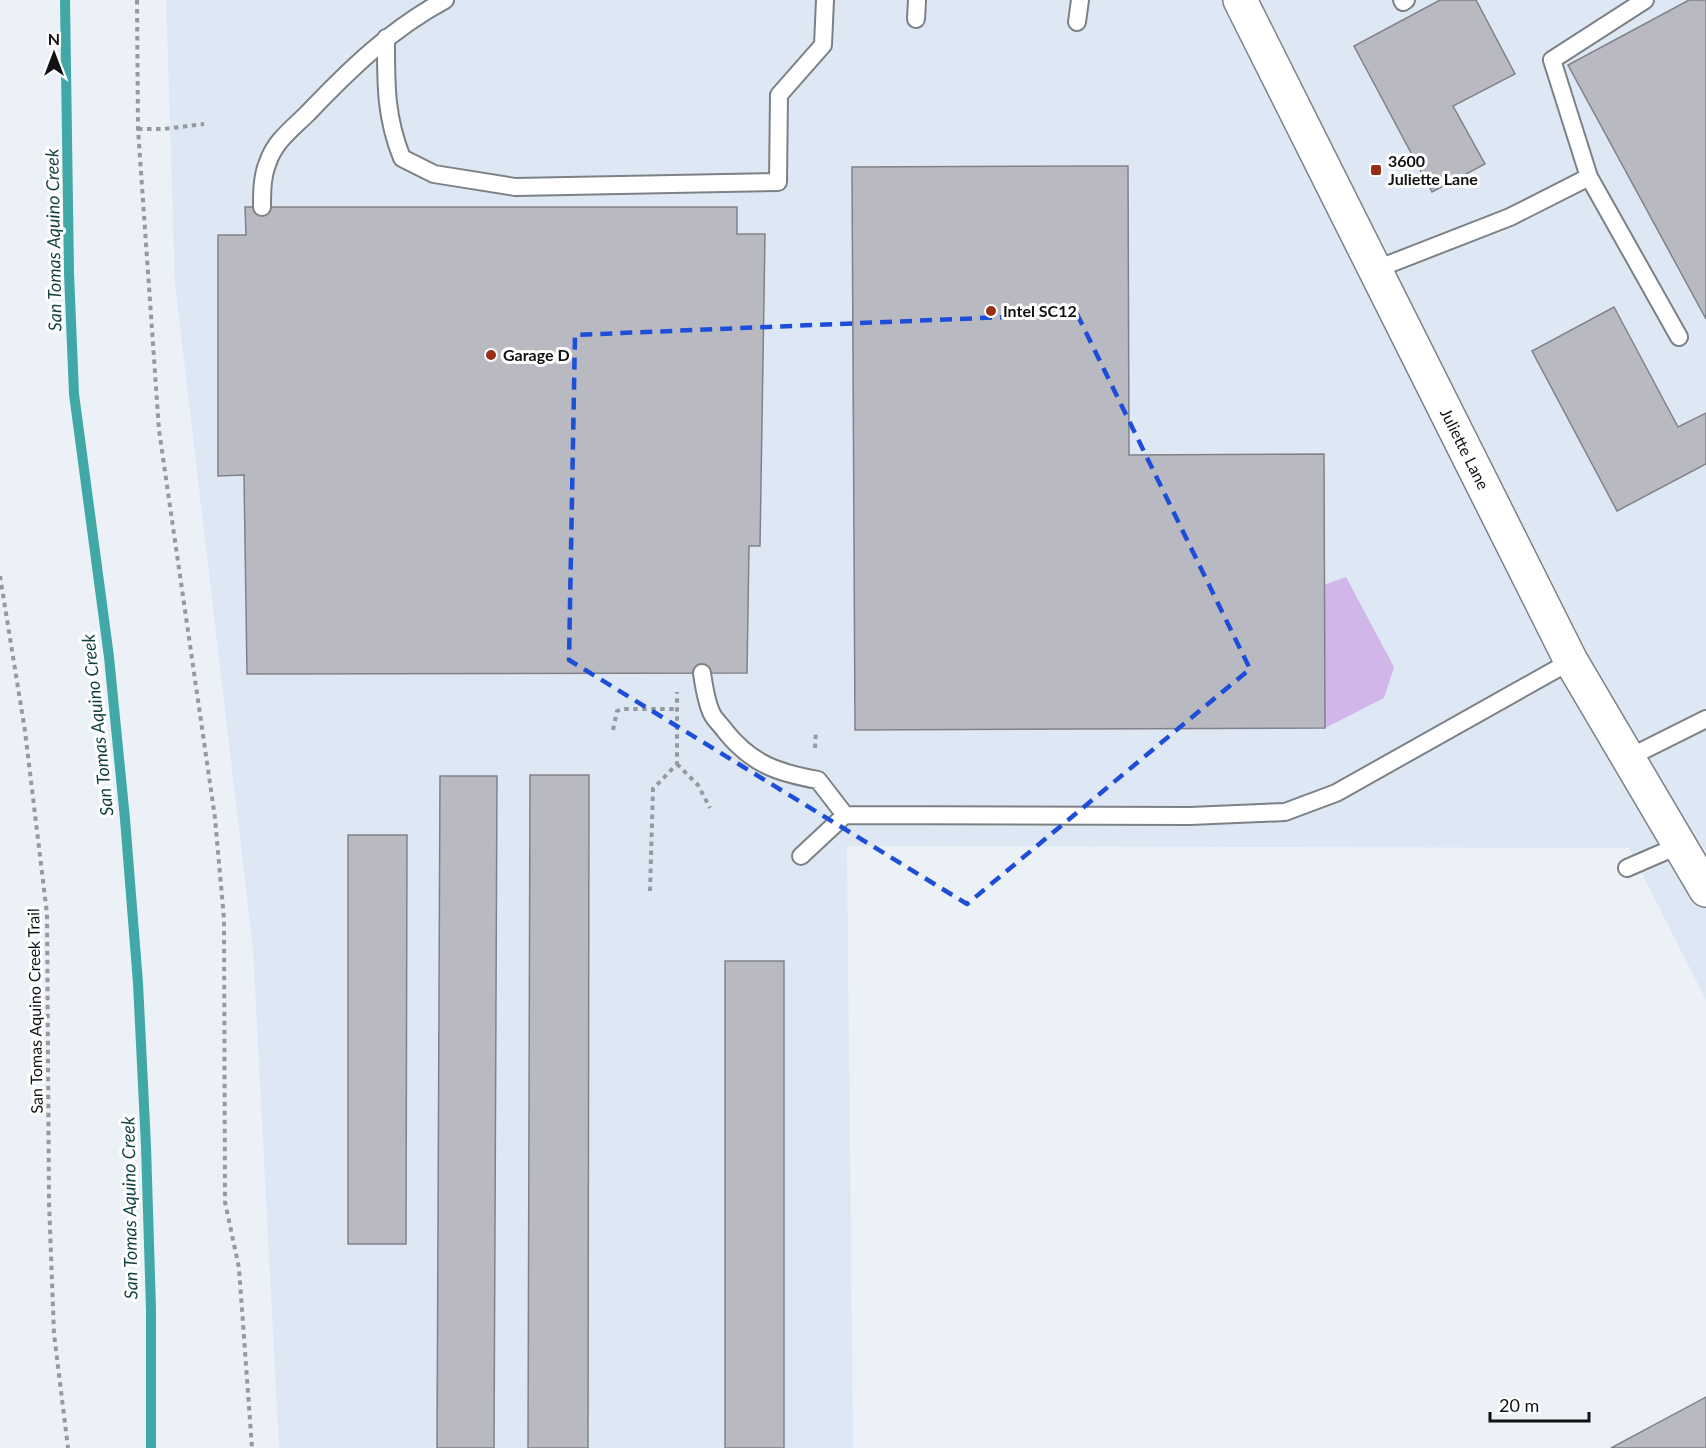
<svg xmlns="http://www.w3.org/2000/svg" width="1706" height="1448" font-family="Lato,sans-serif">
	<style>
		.built { fill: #dee8f5 }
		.green { fill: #d1b6e9 }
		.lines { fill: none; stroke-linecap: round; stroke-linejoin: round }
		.stream { stroke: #42a7a7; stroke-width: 10 }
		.building { fill: #b8b9c1; stroke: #818289; stroke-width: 1.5 }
		.service-casing { stroke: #7c8186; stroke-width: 20 }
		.tertiary-casing { stroke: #7c8186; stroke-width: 36 }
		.path { stroke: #969a9f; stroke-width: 4; stroke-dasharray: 4.5 4.5; stroke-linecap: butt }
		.service { stroke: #fff; stroke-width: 16 }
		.tertiary { stroke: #fff; stroke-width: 33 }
		.marked { fill: none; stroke: #1d4ed8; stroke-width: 4.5; stroke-dasharray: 12 8; stroke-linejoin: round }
		.poi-dot { fill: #972e18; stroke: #fff; stroke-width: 2 }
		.labels { text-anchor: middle; stroke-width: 6; stroke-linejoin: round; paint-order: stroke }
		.poi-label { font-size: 16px; font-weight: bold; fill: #0f1113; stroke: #fff; text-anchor: start }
		.street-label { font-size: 16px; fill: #0f1113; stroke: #fff }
		.water-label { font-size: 18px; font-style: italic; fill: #113f3f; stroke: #fff }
	</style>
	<rect width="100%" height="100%" fill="#ebf1f7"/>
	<path class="built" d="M 166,0 L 1706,0 L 1706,1000 L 1629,848 L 847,846 L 853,1448 L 279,1448 L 253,949 L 175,284 Z"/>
	<path class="green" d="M 1346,577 L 1394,667 L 1384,698 L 1325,728 L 1324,585 Z"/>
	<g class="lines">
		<path class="stream" d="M 65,0 L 69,273 L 74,394 L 109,657 L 125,819 L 138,983 L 146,1146 L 151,1309 L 151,1448"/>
	</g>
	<path class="building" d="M 1440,0 L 1476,0 L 1515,74 L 1453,106 L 1485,164 L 1432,192 L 1354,46 Z
		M 1689,0 L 1706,0 L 1706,319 L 1568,65 Z
		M 1112,166 L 1128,166 L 1129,455 L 1324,454 L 1325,728 L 855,730 L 852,167 Z
		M 245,207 L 737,207 L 737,234 L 765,234 L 760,546 L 749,546 L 747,673 L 247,674 L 244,475 L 218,476 L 218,235 L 246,235 Z
		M 1614,307 L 1678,427 L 1706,413 L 1706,464 L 1617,511 L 1532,351 Z
		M 530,775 L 589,775 L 588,1448 L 528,1448 Z
		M 440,776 L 497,776 L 494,1448 L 437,1448 Z
		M 348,835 L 407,835 L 406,1244 L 348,1244 Z
		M 725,961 L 784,961 L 784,1448 L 725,1448 Z
		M 1706,1397 L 1706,1448 L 1611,1448 Z"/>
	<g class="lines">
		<g class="service-casing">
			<path id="service" d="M 1402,0 L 1403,2 L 1406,0
				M 916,19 L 917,0
				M 1077,22 L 1080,0
				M 386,38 C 386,82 385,116 402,158 L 434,174 L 515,187 L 778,182 L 779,95 L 823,45 L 825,0
				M 1589,177 L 1679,337
				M 262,207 C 262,192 262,176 268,162 C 275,141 293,128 308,113 C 350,69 391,29 445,0
				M 1374,270 L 1510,217 L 1589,177 L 1552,60 L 1645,0
				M 702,673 C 704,686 706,702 712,714 C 715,720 722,726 726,732 C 752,764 778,773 818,780 L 845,815
				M 1628,758 L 1706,719
				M 801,856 L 845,815 L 1190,816 L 1285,812 L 1336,793 L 1571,661
				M 1627,868 L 1680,845"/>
		</g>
		<g class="tertiary-casing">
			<g id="tertiary">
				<path id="s1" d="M 1240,0 L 1571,661 L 1706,890"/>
			</g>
		</g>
		<path class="path" d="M 137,0 L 138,129 L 159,430 L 215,818 L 224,919 L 225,1202 L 239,1268 L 252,1448
			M 138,129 L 164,129 L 204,124
			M 0,576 L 25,731 L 47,914 L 49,1202 L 54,1334 L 68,1448
			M 613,730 L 617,711 L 622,709 L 677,709
			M 815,748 L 816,731
			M 677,764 L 698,785 L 710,808
			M 650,891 L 653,789 L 677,764 L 677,692"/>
		<use href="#service" class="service"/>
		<use href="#tertiary" class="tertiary"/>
	</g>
	<path class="marked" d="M 1077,314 L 1250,669 L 967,904 L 569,660 L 575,335 Z"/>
	<g class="poi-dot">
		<rect x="1370" y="164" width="12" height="12" rx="3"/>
		<circle cx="991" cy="311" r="6"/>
		<circle cx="491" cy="355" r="6"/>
	</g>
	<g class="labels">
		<g class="poi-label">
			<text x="1388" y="167">3600<tspan x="1388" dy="18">Juliette Lane</tspan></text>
			<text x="1003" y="317">Intel SC12</text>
			<text x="503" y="361">Garage D</text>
		</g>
		<g class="street-label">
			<text dy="6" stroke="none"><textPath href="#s1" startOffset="502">Juliette Lane</textPath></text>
			<text transform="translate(35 1011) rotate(-91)" y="6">San Tomas Aquino Creek Trail</text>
		</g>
		<g class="water-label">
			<text transform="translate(54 240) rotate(-91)" y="6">San Tomas Aquino Creek</text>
			<text transform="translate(98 725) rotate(-96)" y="6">San Tomas Aquino Creek</text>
			<text transform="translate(130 1208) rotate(-91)" y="6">San Tomas Aquino Creek</text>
		</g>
	</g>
	<g transform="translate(54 54)" stroke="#ffffff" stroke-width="4.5" paint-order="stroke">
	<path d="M0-4.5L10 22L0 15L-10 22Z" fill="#0f1113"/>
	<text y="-9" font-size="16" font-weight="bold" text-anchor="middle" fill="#0f1113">N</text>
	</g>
	<path d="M1490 1412v9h99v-9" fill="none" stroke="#0f1113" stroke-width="3"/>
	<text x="1499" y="1412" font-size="18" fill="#0f1113" stroke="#ffffff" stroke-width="4.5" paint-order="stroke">20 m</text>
</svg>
